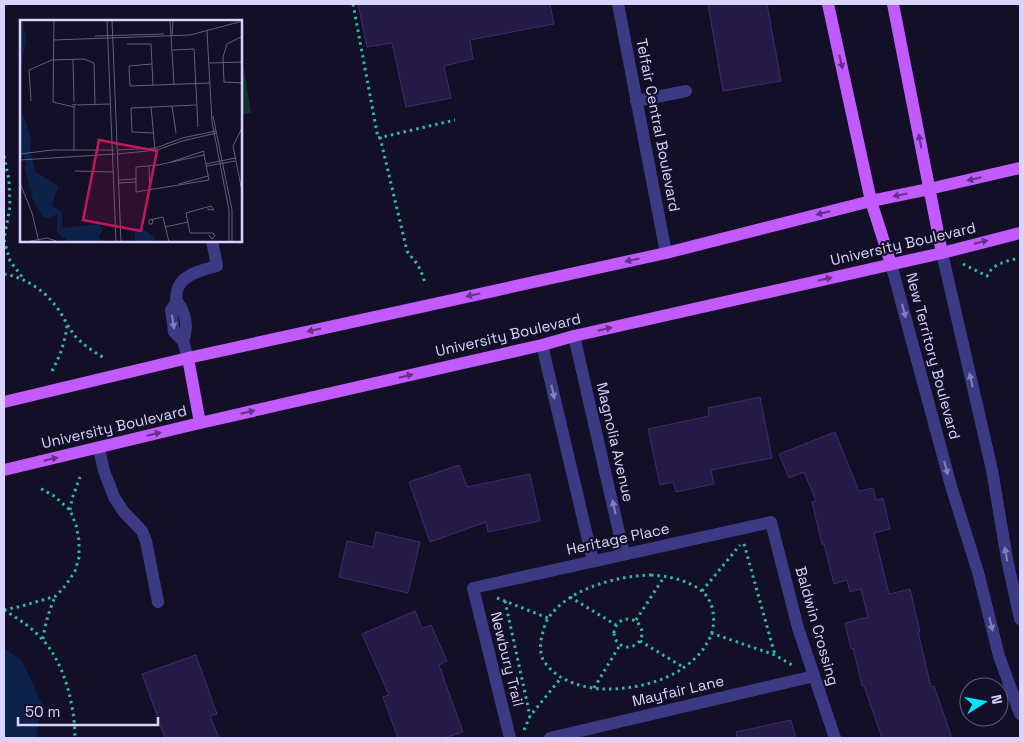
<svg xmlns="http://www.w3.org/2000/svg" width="1024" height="742" font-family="'Space Grotesk',sans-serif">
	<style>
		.green { fill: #12302f }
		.water { fill: #0c2248 }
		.building { fill: #241b47; stroke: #3b2d73 }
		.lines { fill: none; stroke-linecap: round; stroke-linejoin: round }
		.path { stroke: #2fb8b0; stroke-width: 3; stroke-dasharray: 2.5 4; stroke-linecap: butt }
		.minor { stroke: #3d3a85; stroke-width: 12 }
		.major { stroke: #c25bff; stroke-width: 12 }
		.oneway { fill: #623188 }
		.oneway2 { fill: #837fbc }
		.labels { text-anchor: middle; stroke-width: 4.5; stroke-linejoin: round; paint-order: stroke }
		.street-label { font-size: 15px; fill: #d9d4ff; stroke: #130f26 }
		.inset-road { fill: none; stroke: #625e7d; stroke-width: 1 }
		.view { fill: #c2185b; fill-opacity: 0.15; stroke: #c2185b; stroke-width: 2.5 }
		.inset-edge { fill: none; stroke: #d9d4ff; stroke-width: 2.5 }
	</style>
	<rect width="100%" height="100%" fill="#130f26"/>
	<path class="green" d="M 241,69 L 244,69 L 251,113 L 241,114 Z"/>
	<path class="water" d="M 4,648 L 22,661 L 42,704 L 36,738 L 4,738 Z"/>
	<path class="building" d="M 358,4 L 550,4 L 554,24 L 470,40 L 473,59 L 444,66 L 451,98 L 406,107 L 392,43 L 367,47 Z
		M 708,4 L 767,4 L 781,81 L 723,91 Z
		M 760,397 L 772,458 L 711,470 L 714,484 L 676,492 L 673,482 L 660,485 L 648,429 L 709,416 L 708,408 Z
		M 835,432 L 859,491 L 873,488 L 876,500 L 883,498 L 890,529 L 874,533 L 889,594 L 910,589 L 920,632 L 918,632 L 931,687 L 934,686 L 952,738 L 882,738 L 864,686 L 862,686 L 853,648 L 851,649 L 845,623 L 868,617 L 861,589 L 850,592 L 847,580 L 834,584 L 824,544 L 822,544 L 812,502 L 816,501 L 804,472 L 789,478 L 779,454 Z
		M 459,465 L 467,487 L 530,474 L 540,521 L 488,532 L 486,522 L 430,542 L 409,482 Z
		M 376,532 L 420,542 L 408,593 L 339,577 L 347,541 L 373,547 Z
		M 415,611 L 422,628 L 431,625 L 447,661 L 439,665 L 463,732 L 444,738 L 398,738 L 383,697 L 389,695 L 362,634 Z
		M 196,655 L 217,714 L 210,716 L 219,738 L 165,738 L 142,674 Z
		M 791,720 L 796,738 L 737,738 L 736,732 Z"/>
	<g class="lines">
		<path class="path" d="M 353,4 L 378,138 L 455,120
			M 380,137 L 407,251 C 410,256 414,259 417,264 C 421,270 423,277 425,283
			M 4,156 L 9,180 L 10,207 L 4,239
			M 4,240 L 10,261 L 23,278
			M 963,264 L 987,276 C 993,263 1007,261 1020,258
			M 4,274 C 27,278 47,292 60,312 C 66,321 70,331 77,338 C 86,347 96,353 106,359
			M 52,371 C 60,356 65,342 67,326
			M 70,510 L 72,499 L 80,477
			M 744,544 L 775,655
			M 651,575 C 668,576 688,580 702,591 C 716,603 717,628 707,643 C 702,653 692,662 683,668 C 660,684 628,690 600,689 C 580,687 558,680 546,664 C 539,656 540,644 542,635 C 544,629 545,622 549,617 C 570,588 617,576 651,575 Z
			M 702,591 L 740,545
			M 570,597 L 616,625
			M 497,598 L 548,618
			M 505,601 L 530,716
			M 4,610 L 22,606 L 56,596 L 66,585 L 75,571 L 79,557 L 79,540 L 76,525 L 70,510 L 54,496 L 38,487
			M 4,610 C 17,618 30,626 41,638 C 64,661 75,706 75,738
			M614 633a14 14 0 1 1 28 0a14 14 0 1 1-28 0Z
			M 636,620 L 664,577
			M 711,633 L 775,655 L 792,665
			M 43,639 C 45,624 49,611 55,597
			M 640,641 L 683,667
			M 594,688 L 620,645
			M 524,730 L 530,716 L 561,678"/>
		<path class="minor" d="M 618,4 L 666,253
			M 636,101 L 686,91
			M 942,253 L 992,470 L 1007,559 L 1020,619
			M 891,264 L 951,486 L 978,572 L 999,656 L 1020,714
			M 177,301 C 186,314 189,326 183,341
			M 574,336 L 624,554
			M 542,345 L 593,561
			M 188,358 L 183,341 L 174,332 L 171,310 C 178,300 175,302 177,291 C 181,274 203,270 217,266 L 212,241
			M 99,448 L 104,471 L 114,497 L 123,511 L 142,531 L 146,541 L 158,602
			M 510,738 L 473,588 L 771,522 L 798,628 L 835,738
			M 550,738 L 814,676"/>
		<path class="major" d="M 828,4 L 871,201 L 891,264
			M 893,4 L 942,253
			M 188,358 L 200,423
			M 4,402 L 188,358 L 666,253 L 871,201 L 929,189 L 1020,168
			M 4,470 L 200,423 L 542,345 L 574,336 L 942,253 L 1020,233"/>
	</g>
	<defs><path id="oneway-solid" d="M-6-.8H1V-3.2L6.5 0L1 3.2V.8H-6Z" transform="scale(1.25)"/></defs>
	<g class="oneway">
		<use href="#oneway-solid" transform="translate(841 62) rotate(77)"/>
		<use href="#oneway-solid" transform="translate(920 141) rotate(-101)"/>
		<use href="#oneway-solid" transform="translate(974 179) rotate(167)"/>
		<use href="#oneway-solid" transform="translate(900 195) rotate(169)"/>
		<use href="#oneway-solid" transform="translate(823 213) rotate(166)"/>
		<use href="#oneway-solid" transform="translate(981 242) rotate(-15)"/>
		<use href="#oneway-solid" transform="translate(632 260) rotate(168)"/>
		<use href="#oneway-solid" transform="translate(825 279) rotate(-13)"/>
		<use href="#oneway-solid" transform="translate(473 295) rotate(168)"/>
		<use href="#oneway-solid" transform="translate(605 329) rotate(-13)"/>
		<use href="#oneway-solid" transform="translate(314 330) rotate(168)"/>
		<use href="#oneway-solid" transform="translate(406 376) rotate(-13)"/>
		<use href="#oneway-solid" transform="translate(248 412) rotate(-13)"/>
		<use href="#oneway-solid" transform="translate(154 434) rotate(-13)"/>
		<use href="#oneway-solid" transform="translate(51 459) rotate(-13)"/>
	</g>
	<g class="oneway2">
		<use href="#oneway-solid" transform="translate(904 311) rotate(75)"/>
		<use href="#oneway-solid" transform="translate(173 322) rotate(81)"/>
		<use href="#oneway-solid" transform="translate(971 380) rotate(-103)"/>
		<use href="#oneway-solid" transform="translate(553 392) rotate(77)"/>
		<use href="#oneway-solid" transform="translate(946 468) rotate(75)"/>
		<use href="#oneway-solid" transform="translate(614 507) rotate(-103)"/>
		<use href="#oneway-solid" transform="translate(1006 554) rotate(-100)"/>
		<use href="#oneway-solid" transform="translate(991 624) rotate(76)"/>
	</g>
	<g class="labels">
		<g class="street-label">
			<text transform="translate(658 125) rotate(79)" y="5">Telfair Central Boulevard</text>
			<text transform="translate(903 244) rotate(-13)" y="5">University Boulevard</text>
			<text transform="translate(508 335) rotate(-13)" y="5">University Boulevard</text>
			<text transform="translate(933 356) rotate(75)" y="5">New Territory Boulevard</text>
			<text transform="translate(114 427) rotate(-13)" y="5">University Boulevard</text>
			<text transform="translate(615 442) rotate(77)" y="5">Magnolia Avenue</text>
			<text transform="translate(618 539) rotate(-12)" y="5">Heritage Place</text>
			<text transform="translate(817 626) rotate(74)" y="5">Baldwin Crossing</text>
			<text transform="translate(507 659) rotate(76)" y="5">Newbury Trail</text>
			<text transform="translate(678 691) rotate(-13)" y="5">Mayfair Lane</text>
		</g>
	</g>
	<g transform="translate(20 20)">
		<rect width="222" height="222" fill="#130f26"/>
		<path d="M 0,0 L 3,0 L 6,22 L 0,49 ZM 0,94 L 4,96 L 11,119 L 10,129 L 16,152 L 38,166 L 32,186 L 42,191 L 42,208 L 78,204 L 83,210 L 79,217 L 82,222 L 49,222 L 37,212 L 37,194 L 28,199 L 22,196 L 13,180 L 5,150 L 6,142 L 0,125 ZM 115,208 L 122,208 L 134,217 L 135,222 L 115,222 Z" fill="#0c2248"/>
		<path class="inset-road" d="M 34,0 L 33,82 L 54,87 L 56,84 L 52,85M 87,0 L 96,222M 92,0 L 101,222M 108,0 L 131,0M 150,0 L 154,64M 187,11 L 192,102 L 209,190 L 209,222M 75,16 L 144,14M 152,16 L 153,0M 223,16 L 207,24 L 203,37 L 204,62 L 223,63M 34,20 L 170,15 L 223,1M 107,24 L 131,24 L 133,65M 153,30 L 174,29 L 178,107M 53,40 L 54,82M 189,43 L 223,42M 132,44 L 109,46 L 110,66 L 190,63M 11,81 L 9,50 L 32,40 L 64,39 L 74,43 L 75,84M 57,85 L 91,84M 152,86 L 156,113M 54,87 L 54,131M 131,87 L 135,130M 193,96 L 212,190 L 212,222M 223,106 L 213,126 L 223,176M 133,113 L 112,112 L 111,88 L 176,85M 97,130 L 136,128 L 162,118 L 196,111M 0,134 L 32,130 L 94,130M 97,134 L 137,130 L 162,121 L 197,113M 0,140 L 95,134M 151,142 L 184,131 L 184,135 L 189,160 L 116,172 L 116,147 L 138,145 L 184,135M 186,144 L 215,138M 187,146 L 215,141M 129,147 L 130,171M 55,151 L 93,152M 98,160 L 116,159M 0,163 L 12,193 L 19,222M 99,163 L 116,162M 159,164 L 188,156M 187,189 L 194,190 L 191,186 L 166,193 L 170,213 L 193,213 L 195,216 L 192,219 L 189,215M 133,199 L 132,204 L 129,204 L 129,200 L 143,197 L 149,222M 145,207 L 168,202M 6,222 L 27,218 L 39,222"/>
		<path class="view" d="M 79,120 L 137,131 L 121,211 L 63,200 Z"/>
		<rect width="222" height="222" class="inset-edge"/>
	</g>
	<rect width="1024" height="742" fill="none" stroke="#d9d4ff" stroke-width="10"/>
	<g transform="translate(984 702) rotate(79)"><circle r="24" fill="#130f26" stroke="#625e7d"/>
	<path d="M0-4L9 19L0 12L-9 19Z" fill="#00e5ff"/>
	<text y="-8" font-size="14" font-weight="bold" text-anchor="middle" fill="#d9d4ff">N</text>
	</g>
	<path d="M18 717v8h140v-8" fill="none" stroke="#d9d4ff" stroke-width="2.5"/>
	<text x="25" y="717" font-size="15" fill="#d9d4ff" stroke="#130f26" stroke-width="4" paint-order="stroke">50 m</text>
</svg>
